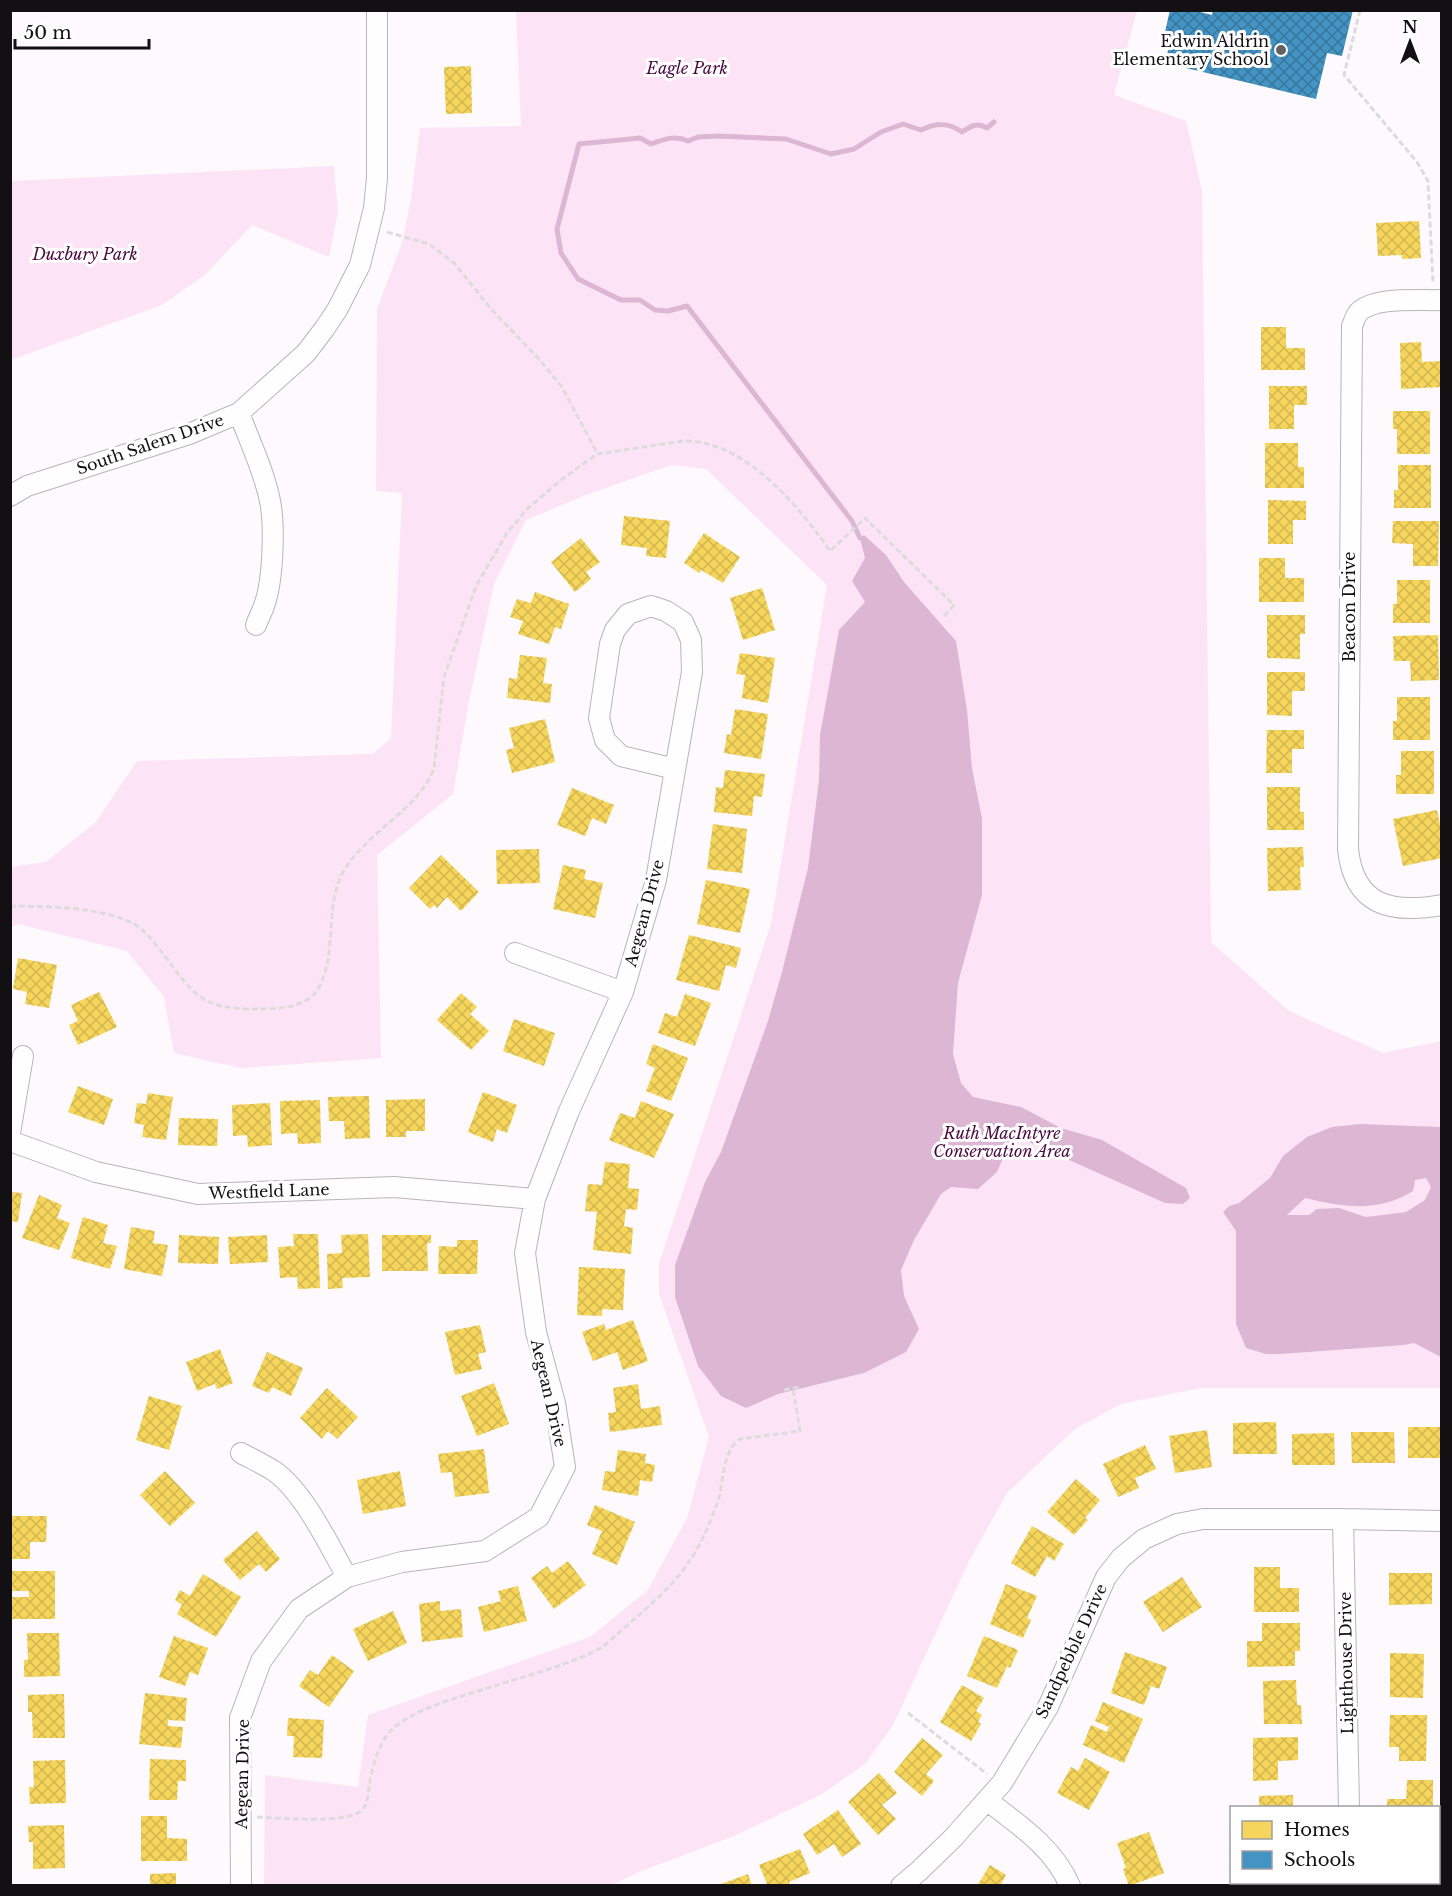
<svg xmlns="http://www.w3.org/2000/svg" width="1452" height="1896" font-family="'Libre Baskerville',serif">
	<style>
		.green { fill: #fce4f6 }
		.water { fill: #dcb6d3; fill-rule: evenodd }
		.homes { fill: url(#homes-cross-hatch) }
		.schools { fill: url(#schools-cross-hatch) }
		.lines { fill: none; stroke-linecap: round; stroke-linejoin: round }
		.stream { stroke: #dcb6d3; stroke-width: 5 }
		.minor-casing { stroke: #b8b5b7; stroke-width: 22 }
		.path { stroke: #dddcdd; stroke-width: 3; stroke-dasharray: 6 3; stroke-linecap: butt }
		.minor { stroke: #fffeff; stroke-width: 20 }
		.poi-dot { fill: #646264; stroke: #fff; stroke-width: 2 }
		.labels { text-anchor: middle; stroke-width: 6; stroke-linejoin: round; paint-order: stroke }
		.poi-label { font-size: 16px; fill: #121012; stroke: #fff; text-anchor: end }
		.park-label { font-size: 16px; font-style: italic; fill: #4a0a41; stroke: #fff }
		.street-label { font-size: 16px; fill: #121012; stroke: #fff }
	</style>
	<defs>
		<pattern id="homes-cross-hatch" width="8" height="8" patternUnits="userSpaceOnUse" patternTransform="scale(1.5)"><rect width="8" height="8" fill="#f6d55c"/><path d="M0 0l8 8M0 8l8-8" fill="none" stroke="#d2b64f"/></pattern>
		<pattern id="schools-cross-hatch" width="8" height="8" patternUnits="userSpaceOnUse" patternTransform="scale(1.5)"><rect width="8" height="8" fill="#4393c3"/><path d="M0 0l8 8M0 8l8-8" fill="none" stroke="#37779d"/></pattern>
	</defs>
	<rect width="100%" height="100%" fill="#fdf9fc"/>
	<path class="green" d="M 516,11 L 1137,11 L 1114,95 L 1186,121 L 1202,191 L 1211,942 L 1289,1011 L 1383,1053 L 1441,1041 L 1441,1388 L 1200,1388 L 1121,1404 L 1075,1429 L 1007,1493 L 970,1559 L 893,1725 L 865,1764 L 822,1794 L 734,1836 L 639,1872 L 612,1885 L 264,1885 L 265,1775 L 358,1787 L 368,1715 L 590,1637 L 648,1590 L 687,1518 L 709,1437 L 659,1294 L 659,1264 L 771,924 L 827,585 L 706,469 L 671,465 L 586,495 L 526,520 L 494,584 L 468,706 L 453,794 L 377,855 L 381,1058 L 241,1068 L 174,1053 L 164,997 L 127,951 L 18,924 L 11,927 L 10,867 L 46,862 L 96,822 L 137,761 L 373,754 L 391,738 L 402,493 L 376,491 L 377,309 L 402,243 L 411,199 L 420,128 L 521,126 Z
		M 334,166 L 338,212 L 329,257 L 252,225 L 205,275 L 162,305 L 11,360 L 11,181 Z"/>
	<path class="water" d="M 864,535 L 886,555 L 904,582 L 956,641 L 967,710 L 972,768 L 982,819 L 982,895 L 958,983 L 953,1054 L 961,1083 L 973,1097 L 1021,1107 L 1061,1128 L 1102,1140 L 1186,1188 L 1190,1198 L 1183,1204 L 1165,1203 L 1020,1138 L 1011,1139 L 997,1172 L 978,1189 L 951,1187 L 941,1194 L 914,1240 L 901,1270 L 904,1296 L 919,1329 L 906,1352 L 864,1373 L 778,1394 L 746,1408 L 721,1396 L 698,1366 L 675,1297 L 675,1265 L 705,1182 L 721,1152 L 768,1021 L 782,972 L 808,868 L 819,780 L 820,735 L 839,630 L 865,602 L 852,581 L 865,558 L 860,538 Z
		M 1360,1124 L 1441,1127 L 1441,1357 L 1414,1343 L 1404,1345 L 1280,1354 L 1266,1354 L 1246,1348 L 1236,1324 L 1236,1231 L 1223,1212 L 1229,1206 L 1239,1203 L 1270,1178 L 1283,1156 L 1307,1137 L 1332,1127 ZM 1426,1178 L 1431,1187 L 1425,1200 L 1406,1212 L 1366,1217 L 1339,1208 L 1317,1209 L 1309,1215 L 1287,1215 L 1305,1198 C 1343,1207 1378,1213 1413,1191 L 1415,1180 Z"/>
	<path class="homes" d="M 471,66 L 472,113 L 446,114 L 444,67 Z
		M 1419,221 L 1421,258 L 1402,259 L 1402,255 L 1378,256 L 1376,223 Z
		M 1261,327 L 1286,327 L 1286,348 L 1305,348 L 1305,370 L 1261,370 Z
		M 1421,342 L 1422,362 L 1441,361 L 1442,387 L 1401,389 L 1400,343 Z
		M 1269,386 L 1307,386 L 1307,405 L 1294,405 L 1294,429 L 1269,429 Z
		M 1393,411 L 1430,411 L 1430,454 L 1397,454 L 1397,429 L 1393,429 Z
		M 1265,443 L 1298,443 L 1298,467 L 1304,467 L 1304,488 L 1265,488 Z
		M 1398,465 L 1431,465 L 1431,508 L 1394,508 L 1394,490 L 1398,490 Z
		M 1268,500 L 1306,501 L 1306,520 L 1293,520 L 1293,544 L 1268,544 Z
		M 624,516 L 670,521 L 666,558 L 646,556 L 647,548 L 621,545 Z
		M 1393,521 L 1439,521 L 1438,566 L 1413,566 L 1413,544 L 1392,543 Z
		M 704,533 L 740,557 L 723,583 L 701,570 L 699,573 L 684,563 Z
		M 581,538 L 600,562 L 586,572 L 591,579 L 575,592 L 551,562 Z
		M 1259,558 L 1285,558 L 1285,578 L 1304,578 L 1304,602 L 1259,602 Z
		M 1397,580 L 1430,580 L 1430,623 L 1393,623 L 1393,604 L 1397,604 Z
		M 762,588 L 775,630 L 743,640 L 730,598 Z
		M 535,592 L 569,604 L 561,629 L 555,627 L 549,644 L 518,634 L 523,621 L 510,617 L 517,599 L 531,603 Z
		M 1267,615 L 1305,615 L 1305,634 L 1300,634 L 1300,659 L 1267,658 Z
		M 1438,635 L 1439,680 L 1411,681 L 1410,661 L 1394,661 L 1393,636 Z
		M 740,653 L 775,658 L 768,703 L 742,698 L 745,675 L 736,674 Z
		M 520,655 L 547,658 L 543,683 L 552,684 L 550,703 L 507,698 L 509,678 L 517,679 Z
		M 1267,672 L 1305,672 L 1305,691 L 1292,691 L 1292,716 L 1267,715 Z
		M 1397,697 L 1430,697 L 1430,740 L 1393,740 L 1393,721 L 1397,721 Z
		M 735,709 L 768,714 L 761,759 L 724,753 L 727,734 L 731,735 Z
		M 545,719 L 555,762 L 512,773 L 506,750 L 514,748 L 509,728 Z
		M 1267,730 L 1304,730 L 1304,749 L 1292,749 L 1292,773 L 1266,773 Z
		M 1401,751 L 1434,751 L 1434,794 L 1396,794 L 1396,775 L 1401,775 Z
		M 725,770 L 765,774 L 762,797 L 754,796 L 752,816 L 714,812 L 716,787 L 723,788 Z
		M 1267,787 L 1300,787 L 1300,812 L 1304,812 L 1304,830 L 1267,830 Z
		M 572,788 L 614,805 L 606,824 L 592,818 L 585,836 L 557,825 Z
		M 1437,810 L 1442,834 L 1442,858 L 1403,866 L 1393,819 Z
		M 713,824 L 747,829 L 742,873 L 707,869 Z
		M 1303,847 L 1304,867 L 1300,867 L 1301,890 L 1268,891 L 1267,848 Z
		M 539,849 L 540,883 L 497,884 L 496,850 Z
		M 441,855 L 479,892 L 461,911 L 447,897 L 437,908 L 434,905 L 430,909 L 409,888 Z
		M 563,865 L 586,870 L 584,879 L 603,883 L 595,918 L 553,909 Z
		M 706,880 L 750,889 L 740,933 L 697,924 Z
		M 689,935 L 741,948 L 736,968 L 726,965 L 719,991 L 676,980 Z
		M 18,958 L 57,965 L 49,1008 L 25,1004 L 27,992 L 13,989 Z
		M 99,992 L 117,1027 L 78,1045 L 69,1025 L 78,1021 L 71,1005 Z
		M 461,993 L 477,1007 L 470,1014 L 489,1031 L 471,1050 L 437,1020 Z
		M 685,994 L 711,1003 L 695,1046 L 658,1033 L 665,1013 L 677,1017 Z
		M 514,1019 L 555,1033 L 544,1066 L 503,1051 Z
		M 653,1044 L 688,1058 L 671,1101 L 646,1091 L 655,1068 L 646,1064 Z
		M 78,1086 L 113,1099 L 104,1125 L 68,1112 Z
		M 483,1092 L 517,1105 L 507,1133 L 497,1129 L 493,1142 L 468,1132 Z
		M 148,1093 L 173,1097 L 166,1140 L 142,1137 L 144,1125 L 134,1123 L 137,1103 L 146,1104 Z
		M 369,1096 L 370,1138 L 345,1139 L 344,1121 L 329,1121 L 328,1097 Z
		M 425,1099 L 425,1131 L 406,1131 L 406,1137 L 386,1137 L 386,1100 Z
		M 320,1100 L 321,1143 L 298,1144 L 297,1133 L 281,1134 L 280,1101 Z
		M 641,1101 L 674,1114 L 654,1158 L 609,1140 L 620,1113 L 635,1118 Z
		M 270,1103 L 272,1145 L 248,1147 L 247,1135 L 233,1136 L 232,1105 Z
		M 179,1118 L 218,1119 L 217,1146 L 178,1145 Z
		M 605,1162 L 630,1164 L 628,1188 L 639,1189 L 637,1210 L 626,1209 L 624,1226 L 633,1228 L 631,1254 L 593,1250 L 597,1212 L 585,1211 L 588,1184 L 602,1185 Z
		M 10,1192 L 22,1193 L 18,1222 L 10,1221 Z
		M 39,1195 L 62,1205 L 57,1218 L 70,1223 L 59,1250 L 22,1238 Z
		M 83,1217 L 108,1225 L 103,1243 L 117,1246 L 110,1269 L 71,1258 Z
		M 131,1227 L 155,1231 L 153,1243 L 168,1245 L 162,1276 L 124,1269 Z
		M 293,1234 L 318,1234 L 320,1288 L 298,1289 L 297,1277 L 280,1278 L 278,1247 L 294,1246 Z
		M 368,1234 L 370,1277 L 342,1278 L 343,1288 L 328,1289 L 327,1254 L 342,1253 L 341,1235 Z
		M 179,1235 L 219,1237 L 218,1264 L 178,1263 Z
		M 267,1235 L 268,1262 L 230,1264 L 228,1237 Z
		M 382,1235 L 431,1235 L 431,1243 L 427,1243 L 428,1271 L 382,1271 Z
		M 457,1240 L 478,1240 L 477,1274 L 438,1274 L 439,1246 L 457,1247 Z
		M 579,1267 L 625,1269 L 623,1310 L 602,1309 L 602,1316 L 577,1315 Z
		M 633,1320 L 648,1361 L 623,1370 L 617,1352 L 593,1361 L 582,1332 L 604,1324 L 606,1330 Z
		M 480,1325 L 486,1352 L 478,1354 L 482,1369 L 455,1375 L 445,1332 Z
		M 220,1349 L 233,1383 L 217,1389 L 215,1384 L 197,1391 L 186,1362 Z
		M 267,1352 L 303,1368 L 291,1396 L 272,1387 L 269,1393 L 252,1386 Z
		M 494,1383 L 509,1424 L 477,1436 L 461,1396 Z
		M 638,1384 L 641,1409 L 660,1406 L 662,1425 L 610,1432 L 608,1413 L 616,1412 L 613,1388 Z
		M 327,1388 L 358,1417 L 337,1439 L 328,1431 L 322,1439 L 300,1418 Z
		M 149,1396 L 182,1406 L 169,1450 L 136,1440 Z
		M 1276,1422 L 1277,1454 L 1233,1454 L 1233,1423 Z
		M 1408,1427 L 1442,1427 L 1442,1458 L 1408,1458 Z
		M 1207,1430 L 1212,1467 L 1175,1473 L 1169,1436 Z
		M 1351,1432 L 1394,1432 L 1395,1463 L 1352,1463 Z
		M 1334,1433 L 1335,1465 L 1292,1465 L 1292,1434 Z
		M 1145,1445 L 1156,1469 L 1135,1478 L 1139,1488 L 1118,1497 L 1103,1464 Z
		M 484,1449 L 489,1493 L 455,1497 L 452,1472 L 441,1473 L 438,1454 Z
		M 618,1450 L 646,1454 L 645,1463 L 655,1465 L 652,1482 L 640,1480 L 638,1496 L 602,1490 L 605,1471 L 615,1472 Z
		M 165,1471 L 195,1503 L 170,1526 L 140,1495 Z
		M 400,1471 L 406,1506 L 363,1514 L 357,1480 Z
		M 1076,1479 L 1100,1500 L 1085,1518 L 1088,1520 L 1074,1535 L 1047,1512 Z
		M 595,1505 L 635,1522 L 617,1565 L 592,1554 L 602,1531 L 587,1525 Z
		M 10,1516 L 47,1516 L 46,1542 L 30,1542 L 30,1559 L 10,1559 Z
		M 1032,1526 L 1064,1544 L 1054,1561 L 1047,1556 L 1035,1577 L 1011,1563 Z
		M 257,1531 L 280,1559 L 266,1572 L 259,1564 L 240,1580 L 223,1560 Z
		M 568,1561 L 586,1585 L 554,1609 L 531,1578 L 547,1566 L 552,1573 Z
		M 1254,1567 L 1280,1567 L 1280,1588 L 1299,1588 L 1299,1612 L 1254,1612 Z
		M 12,1571 L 55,1571 L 55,1619 L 12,1619 L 12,1597 L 29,1597 L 29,1591 L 12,1591 Z
		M 1389,1573 L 1432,1573 L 1432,1604 L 1389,1605 Z
		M 203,1574 L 241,1597 L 216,1637 L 177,1614 L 182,1605 L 175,1600 L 180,1590 L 190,1596 Z
		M 1182,1577 L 1202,1607 L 1163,1632 L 1143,1602 Z
		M 1006,1584 L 1037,1596 L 1027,1618 L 1031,1620 L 1023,1638 L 990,1624 Z
		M 518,1586 L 527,1621 L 484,1632 L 478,1607 L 501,1601 L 498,1591 Z
		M 440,1601 L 440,1611 L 461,1609 L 463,1637 L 422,1642 L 419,1604 Z
		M 393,1611 L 407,1643 L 368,1661 L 353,1629 Z
		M 1262,1623 L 1300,1623 L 1300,1651 L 1295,1651 L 1295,1666 L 1247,1667 L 1247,1641 L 1262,1641 Z
		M 27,1633 L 59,1633 L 60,1676 L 24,1677 L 24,1660 L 28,1660 Z
		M 174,1636 L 208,1648 L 198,1675 L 190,1672 L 185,1686 L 159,1677 Z
		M 984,1636 L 1018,1650 L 1010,1668 L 1007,1666 L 997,1688 L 967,1676 Z
		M 1125,1652 L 1167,1667 L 1159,1689 L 1151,1686 L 1144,1705 L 1111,1693 Z
		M 1390,1653 L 1424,1654 L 1423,1698 L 1390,1697 Z
		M 332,1655 L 354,1671 L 329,1707 L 299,1686 L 310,1670 L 318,1675 Z
		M 1296,1680 L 1297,1705 L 1301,1705 L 1302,1724 L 1264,1724 L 1263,1681 Z
		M 962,1685 L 984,1698 L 976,1711 L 982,1715 L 978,1722 L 981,1724 L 971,1741 L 940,1722 Z
		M 145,1693 L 187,1698 L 185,1721 L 168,1720 L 168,1726 L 183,1727 L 181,1748 L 139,1744 Z
		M 64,1694 L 65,1738 L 33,1738 L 32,1712 L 28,1712 L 28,1695 Z
		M 1103,1702 L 1143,1719 L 1124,1763 L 1083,1745 L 1091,1725 L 1107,1732 L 1109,1727 L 1095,1721 Z
		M 1390,1715 L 1427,1715 L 1426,1761 L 1399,1761 L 1399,1747 L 1389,1747 Z
		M 288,1718 L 324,1720 L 322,1758 L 293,1757 L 294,1736 L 287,1736 Z
		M 1298,1737 L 1298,1760 L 1278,1761 L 1278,1780 L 1253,1781 L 1253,1738 Z
		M 922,1738 L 943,1755 L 926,1774 L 934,1781 L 922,1796 L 894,1772 Z
		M 1085,1758 L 1110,1772 L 1089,1810 L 1057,1793 L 1071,1767 L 1078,1771 Z
		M 150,1759 L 186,1760 L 186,1781 L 178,1781 L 177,1800 L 149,1800 Z
		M 65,1760 L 66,1803 L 30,1804 L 29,1787 L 34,1787 L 33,1761 Z
		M 879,1773 L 897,1793 L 882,1805 L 896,1819 L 878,1835 L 848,1802 Z
		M 1407,1780 L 1433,1780 L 1433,1808 L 1387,1808 L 1387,1799 L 1406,1799 Z
		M 1293,1795 L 1293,1808 L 1259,1808 L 1259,1796 Z
		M 838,1810 L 861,1844 L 842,1857 L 834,1844 L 817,1855 L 803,1834 Z
		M 141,1816 L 167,1816 L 167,1838 L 187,1839 L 187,1861 L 141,1861 Z
		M 64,1825 L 65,1868 L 33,1869 L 33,1842 L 29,1842 L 28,1826 Z
		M 1149,1832 L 1164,1873 L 1129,1886 L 1123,1869 L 1126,1868 L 1117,1843 Z
		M 800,1849 L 810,1873 L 789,1882 L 791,1886 L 768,1886 L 759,1865 Z
		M 990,1865 L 1006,1875 L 1001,1884 L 1003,1886 L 977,1886 Z
		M 176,1873 L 176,1886 L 150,1886 L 150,1874 Z
		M 748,1874 L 752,1886 L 718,1886 L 718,1885 Z
		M 1261,1882 L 1295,1882 L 1295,1886 L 1261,1886 Z
		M 1387,1882 L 1430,1882 L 1430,1886 L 1387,1886 Z"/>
	<path class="schools" d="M 1170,10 L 1192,10 L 1212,15 L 1213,10 L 1353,10 L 1342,56 L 1327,53 L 1316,99 L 1165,63 L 1172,34 L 1165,32 Z"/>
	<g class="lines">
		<path class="stream" d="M 860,538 L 852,521 L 687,306 L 668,311 L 655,310 L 640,300 L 621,300 L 578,279 L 561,253 L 557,229 L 579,144 L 640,138 L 651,144 C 664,139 675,135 688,141 L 698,137 L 717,136 L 786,139 L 831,154 L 854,149 L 881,132 L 903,124 L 921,130 C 936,123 948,122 962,132 C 971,126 977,122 987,128 L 994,122"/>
		<g class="minor-casing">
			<path id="minor" d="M 1442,300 C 1419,301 1373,296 1358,313 C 1355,317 1354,322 1352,326 L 1348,849 C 1354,906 1391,914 1442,905
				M 239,413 C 250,442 264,471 270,501 C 275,526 273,579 265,603 C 263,610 259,617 256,625
				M 10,496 L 27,486 L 189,434 L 239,413 L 306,353 L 325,328 L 337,310 L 360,265 L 374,208 L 377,178 L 377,10
				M 515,953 L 623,992
				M 10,1133 L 23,1056
				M 10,1141 L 96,1172 L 198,1194 L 394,1187 L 535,1199
				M 241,1453 C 252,1459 263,1464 274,1471 C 304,1492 329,1545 347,1577
				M 1343,1519 L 1349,1808
				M 988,1801 C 1019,1825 1054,1848 1070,1886
				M 1350,1882 L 1350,1886
				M 241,1886 L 240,1718 L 261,1661 L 299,1609 L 347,1577 L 402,1562 L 485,1551 L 539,1517 L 565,1467 L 555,1403 L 536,1332 L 525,1253 L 535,1199 L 569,1111 L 623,992 L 656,880 L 692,672 L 691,640 L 683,622 L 666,611 L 651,606 L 628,614 L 615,630 L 610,644 L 599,718 L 605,740 L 621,756 L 675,769
				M 901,1886 L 919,1871 L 953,1838 L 1002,1783 L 1048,1707 L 1106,1577 L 1121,1558 L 1144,1539 L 1177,1524 L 1203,1519 L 1343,1519 L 1442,1521"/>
		</g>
		<path class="path" d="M 1360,10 L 1344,75 L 1417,162 L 1428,181 L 1433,283
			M 387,232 L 429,244 L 454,263 L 492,310 L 539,359 L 562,387 L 597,453
			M 10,906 C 49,907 91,906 128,921 C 142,926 151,939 161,951 C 174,967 188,991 207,1001 C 224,1010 259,1010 279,1008 C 292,1007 311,1002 318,989 C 338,954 324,910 342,874 C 363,834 420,809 434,768 L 444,677 L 476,586 L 507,533 L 527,509 L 561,480 L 597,454 L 683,441 C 743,439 799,506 830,551 L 865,518 L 954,605 L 944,616
			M 784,1390 L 799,1387
			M 908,1713 L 987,1774
			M 257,1817 C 278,1818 345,1824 361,1811 C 369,1804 368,1791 370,1781 C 374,1761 380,1738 397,1725 C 420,1708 453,1699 481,1690 C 518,1678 567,1666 601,1648 C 608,1643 615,1636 622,1630 C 641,1613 672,1587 686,1566 C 700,1547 710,1523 718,1501 C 724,1481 722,1451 740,1439 L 800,1431 L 793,1388"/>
		<use href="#minor" class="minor"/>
	</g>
	<circle class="poi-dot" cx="1281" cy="50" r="6"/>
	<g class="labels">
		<g class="poi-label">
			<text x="1269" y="47">Edwin Aldrin<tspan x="1269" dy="18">Elementary School</tspan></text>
		</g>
		<g class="park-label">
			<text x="687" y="74">Eagle Park</text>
			<text x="85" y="260">Duxbury Park</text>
			<text x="1002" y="1139">Ruth MacIntyre<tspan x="1002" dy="18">Conservation Area</tspan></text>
		</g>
		<g class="street-label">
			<text transform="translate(150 444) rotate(-19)" y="6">South Salem Drive</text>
			<text transform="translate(1349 607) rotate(-90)" y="6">Beacon Drive</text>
			<text transform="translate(644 913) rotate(-75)" y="6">Aegean Drive</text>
			<text transform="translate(269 1191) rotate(-2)" y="6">Westfield Lane</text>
			<text transform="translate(549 1393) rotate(77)" y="6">Aegean Drive</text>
			<text transform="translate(1071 1651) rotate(-65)" y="6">Sandpebble Drive</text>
			<text transform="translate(1346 1663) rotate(-91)" y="6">Lighthouse Drive</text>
			<text transform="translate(242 1774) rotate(-89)" y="6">Aegean Drive</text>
		</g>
	</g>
	<rect width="1452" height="1896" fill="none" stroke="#121012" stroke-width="24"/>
	<rect x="1230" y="1806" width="210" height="78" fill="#ffffff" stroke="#a09fa0" stroke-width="1.5"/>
	<rect x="1242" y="1821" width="30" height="18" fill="#f6d55c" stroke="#a09fa0" stroke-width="1.5"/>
	<text x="1284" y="1836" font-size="18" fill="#121012">Homes</text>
	<rect x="1242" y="1851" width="30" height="18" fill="#4393c3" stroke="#a09fa0" stroke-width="1.5"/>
	<text x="1284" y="1866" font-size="18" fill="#121012">Schools</text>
	<g transform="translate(1410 42)" stroke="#ffffff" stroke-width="4.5" paint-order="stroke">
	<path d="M0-4.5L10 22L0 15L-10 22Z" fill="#121012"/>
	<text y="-9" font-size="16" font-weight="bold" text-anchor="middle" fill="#121012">N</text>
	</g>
	<path d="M15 39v9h134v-9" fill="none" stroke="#121012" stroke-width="3"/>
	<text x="24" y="39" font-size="18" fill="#121012" stroke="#ffffff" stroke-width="4.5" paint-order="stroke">50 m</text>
</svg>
